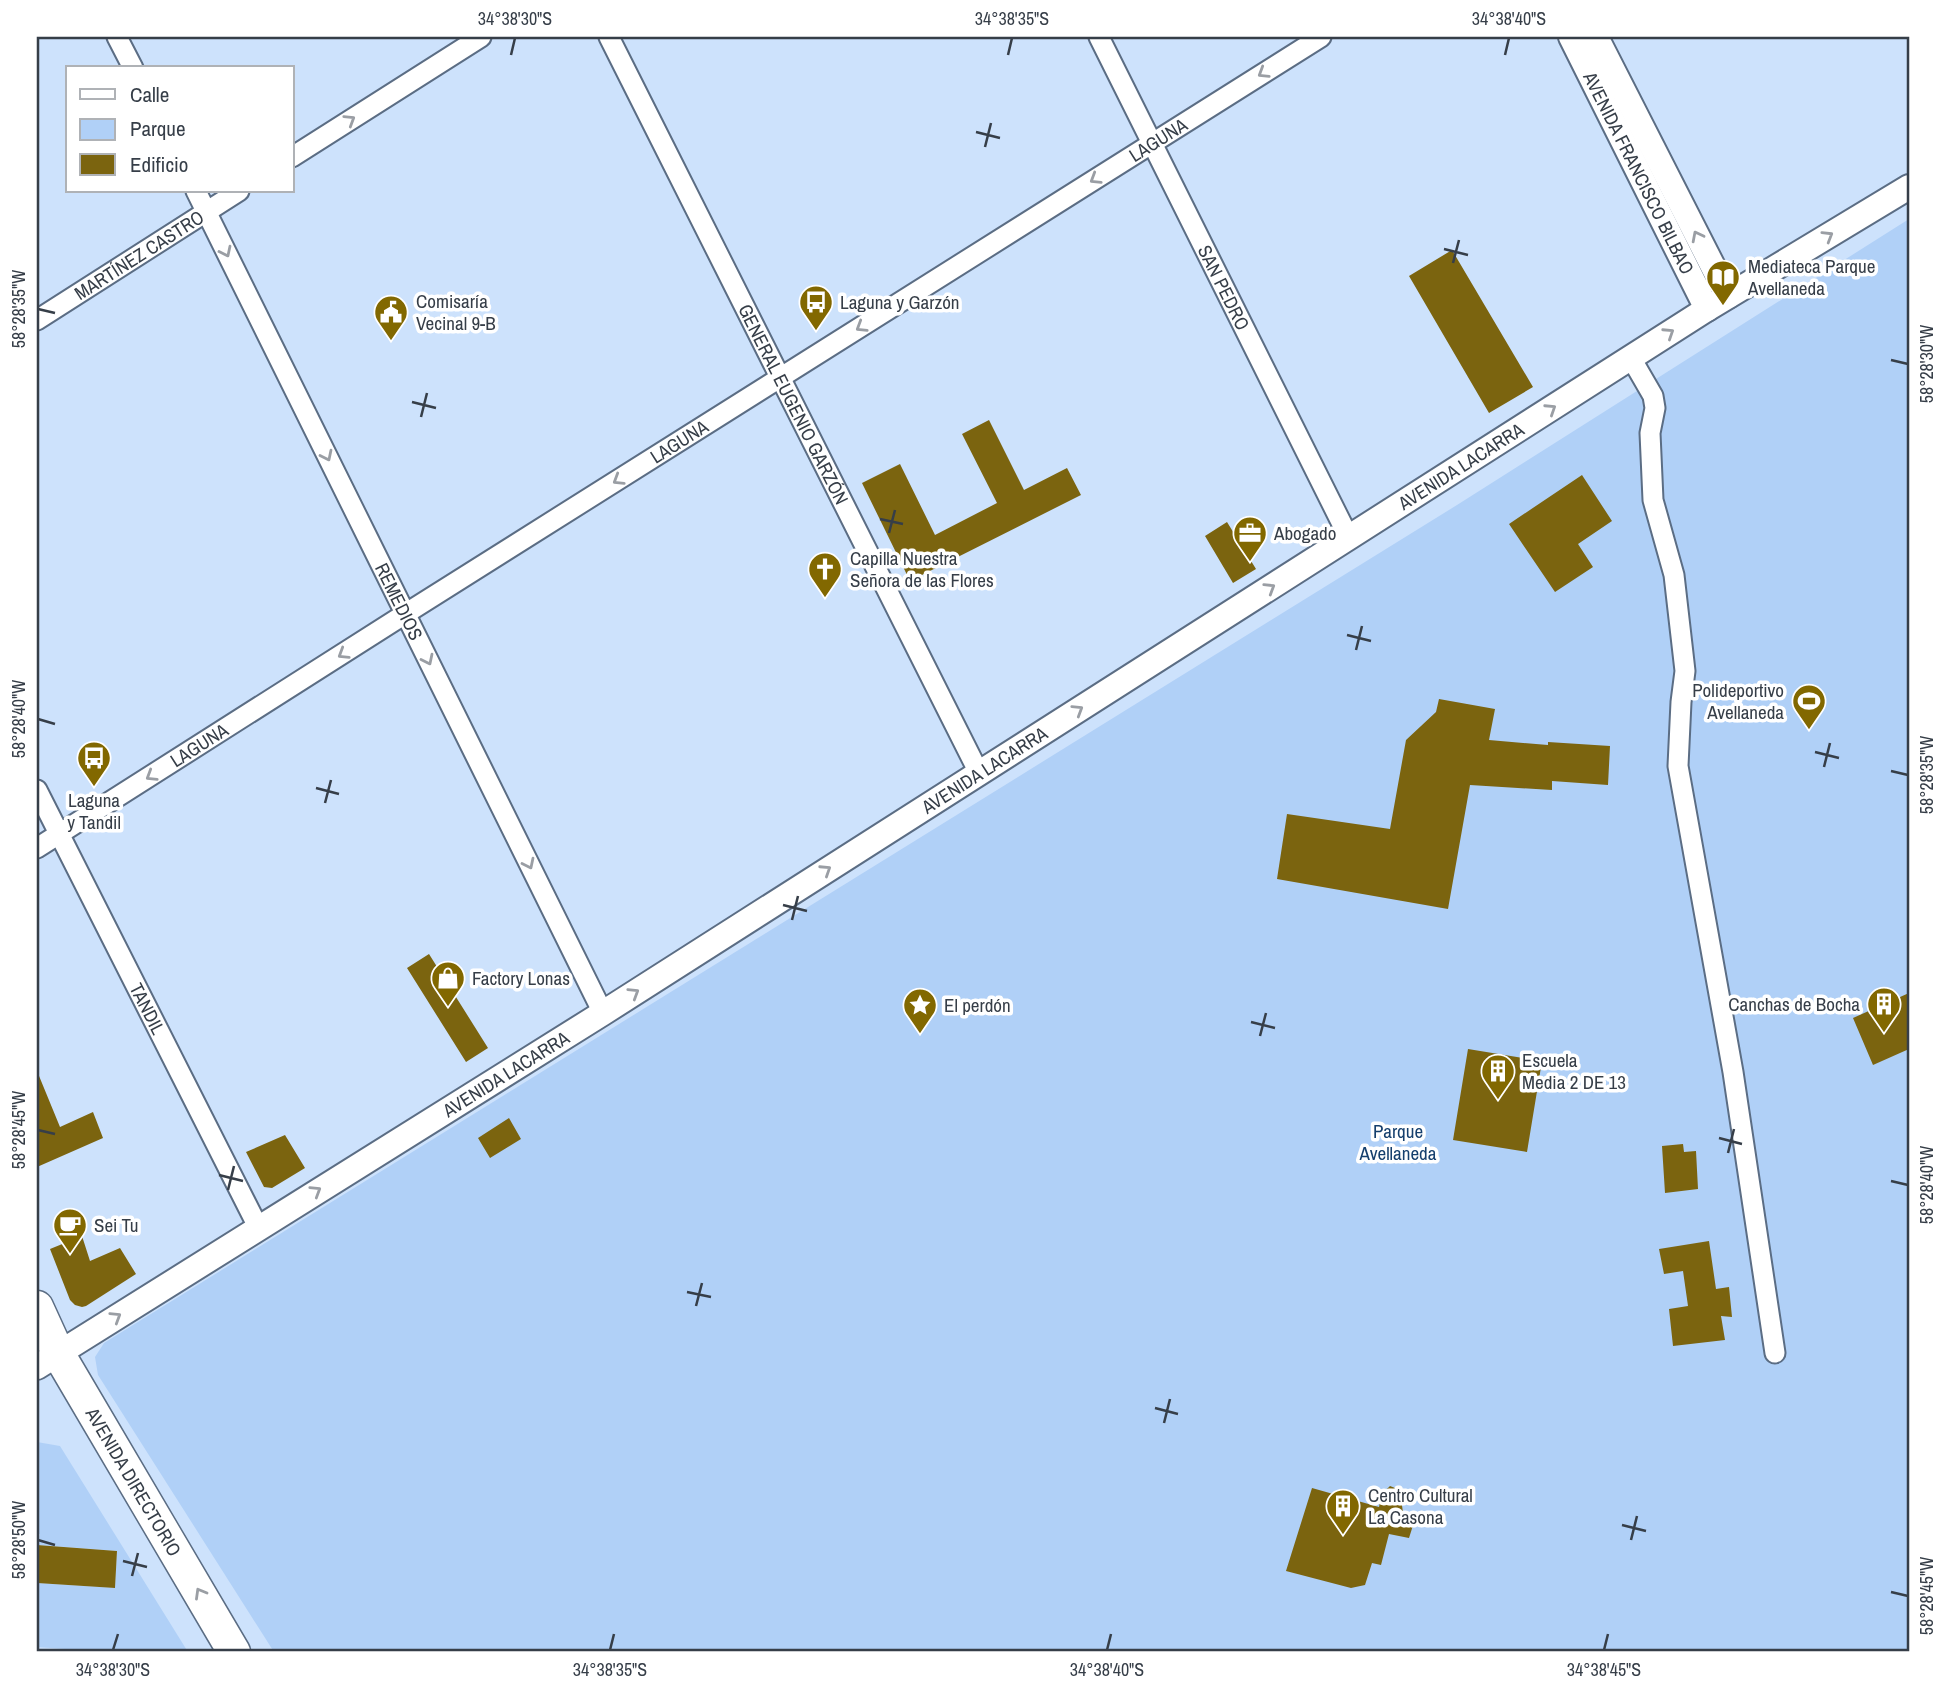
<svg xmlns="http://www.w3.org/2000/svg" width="1946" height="1689" font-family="'Archivo Narrow',sans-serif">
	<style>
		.green { fill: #b0d0f7 }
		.building { fill: #7b640f }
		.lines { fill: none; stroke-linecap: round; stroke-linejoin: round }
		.minor-casing { stroke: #5b6d84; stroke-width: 23 }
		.tertiary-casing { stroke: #5b6d84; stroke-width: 28 }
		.primary-casing { stroke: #5b6d84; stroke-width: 35 }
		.minor { stroke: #fff; stroke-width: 19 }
		.tertiary { stroke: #fff; stroke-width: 24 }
		.primary { stroke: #fff; stroke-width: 32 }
		.oneway { stroke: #9a9ea4 }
		.ticks { fill: none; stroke: #363e48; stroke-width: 2.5 }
		.labels { text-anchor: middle; stroke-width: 7; stroke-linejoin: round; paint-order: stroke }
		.street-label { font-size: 19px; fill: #363e48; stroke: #fff }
		.poi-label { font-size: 19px; fill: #363e48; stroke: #fff; text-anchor: start }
		.park-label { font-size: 19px; fill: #153f6d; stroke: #fff }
		.neatline { fill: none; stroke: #363e48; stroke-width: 2.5 }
		.ticks-label { font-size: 18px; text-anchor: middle; fill: #363e48 }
	</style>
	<rect width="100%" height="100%" fill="#cde2fc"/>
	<path class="green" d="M 1909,219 L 1909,1652 L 274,1652 L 98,1375 L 95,1357 L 104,1343 L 1457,505 Z
		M 37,1442 L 60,1446 L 188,1652 L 105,1652 L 37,1647 L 37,1583 L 115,1588 L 117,1551 L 39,1545 L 40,1534 L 37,1534 Z"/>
	<path class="building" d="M 1452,250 L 1533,387 L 1489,413 L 1409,276 Z
		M 989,420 L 1024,490 L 1067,468 L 1081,495 L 910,581 L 862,483 L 900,464 L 935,535 L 997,503 L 962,434 Z
		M 1582,475 L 1612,521 L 1578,544 L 1593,567 L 1555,592 L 1509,524 Z
		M 1227,522 L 1256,569 L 1233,583 L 1205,536 Z
		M 1439,699 L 1495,709 L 1489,740 L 1548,745 L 1548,742 L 1610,746 L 1608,785 L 1552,781 L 1552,790 L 1470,785 L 1448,909 L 1277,879 L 1287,814 L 1390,829 L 1406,740 L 1436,712 Z
		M 429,954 L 488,1048 L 466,1062 L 407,968 Z
		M 1909,993 L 1909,1049 L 1873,1065 L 1853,1018 Z
		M 1468,1049 L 1542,1061 L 1527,1152 L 1453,1140 Z
		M 37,1071 L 60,1127 L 93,1112 L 103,1138 L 37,1167 Z
		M 509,1118 L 521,1139 L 490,1158 L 478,1138 Z
		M 285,1135 L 305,1168 L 272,1188 L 264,1187 L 246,1152 Z
		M 1683,1144 L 1684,1152 L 1696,1151 L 1698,1189 L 1665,1193 L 1662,1146 Z
		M 82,1236 L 90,1261 L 120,1248 L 136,1274 L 86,1306 L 82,1307 L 75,1305 L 70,1300 L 50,1249 Z
		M 1709,1241 L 1716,1289 L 1729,1287 L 1732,1317 L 1721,1316 L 1725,1340 L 1673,1346 L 1669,1309 L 1688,1306 L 1683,1271 L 1664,1274 L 1659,1249 Z
		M 1390,1486 L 1400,1490 L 1403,1513 L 1416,1516 L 1409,1538 L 1389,1534 L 1381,1565 L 1372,1563 L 1365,1585 L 1351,1588 L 1286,1571 L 1312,1488 L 1379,1507 L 1382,1494 Z
		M 37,1545 L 117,1551 L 115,1588 L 37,1583 Z"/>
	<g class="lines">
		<g class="minor-casing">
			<g id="minor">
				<path d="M 117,37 L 133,68"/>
				<path id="s1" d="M 609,37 L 979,773"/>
				<path id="s2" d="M 1099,37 L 1349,538"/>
				<path d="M 292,157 L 481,37"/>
				<path id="s3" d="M 196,191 L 603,1013"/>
				<path id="s4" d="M 37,320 L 239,191"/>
				<path d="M 1631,358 L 1653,396 L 1655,408 L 1650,433 L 1653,500 L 1674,575 L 1685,671 L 1681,702 L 1678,766 L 1733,1072 L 1775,1353"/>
				<path id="s5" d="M 37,790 L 258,1227"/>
				<path id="s6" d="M 37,848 L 405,614 L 1321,37"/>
			</g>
		</g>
		<g class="tertiary-casing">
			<g id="tertiary">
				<path id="s7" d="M 1571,37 L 1707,309"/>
				<path d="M 1596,37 L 1728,296"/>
				<path id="s8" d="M 37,1367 L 603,1013 L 1707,309 L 1909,187"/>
			</g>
		</g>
		<g class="primary-casing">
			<g id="primary">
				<path id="s9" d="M 37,1307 L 58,1353 L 234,1652"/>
			</g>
		</g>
		<use href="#minor" class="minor"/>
		<use href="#tertiary" class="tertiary"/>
		<use href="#primary" class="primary"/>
	</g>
	<defs><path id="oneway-chevron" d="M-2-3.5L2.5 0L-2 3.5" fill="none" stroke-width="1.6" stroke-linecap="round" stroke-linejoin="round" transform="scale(1.75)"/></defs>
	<g class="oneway">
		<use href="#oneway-chevron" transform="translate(1263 73) rotate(148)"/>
		<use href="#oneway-chevron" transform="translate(350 120) rotate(-32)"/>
		<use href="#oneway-chevron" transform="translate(1095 179) rotate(148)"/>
		<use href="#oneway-chevron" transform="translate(1697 236) rotate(-117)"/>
		<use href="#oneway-chevron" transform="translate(1828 236) rotate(-31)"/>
		<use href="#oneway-chevron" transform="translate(226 252) rotate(64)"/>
		<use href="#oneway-chevron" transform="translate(861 327) rotate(148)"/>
		<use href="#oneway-chevron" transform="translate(1669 333) rotate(-33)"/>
		<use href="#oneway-chevron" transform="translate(1551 409) rotate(-33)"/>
		<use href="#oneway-chevron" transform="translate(327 456) rotate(64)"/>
		<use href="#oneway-chevron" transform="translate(618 480) rotate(148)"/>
		<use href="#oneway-chevron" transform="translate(1270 588) rotate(-32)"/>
		<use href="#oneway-chevron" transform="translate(343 654) rotate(148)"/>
		<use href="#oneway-chevron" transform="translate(428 660) rotate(64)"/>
		<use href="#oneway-chevron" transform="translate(1078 710) rotate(-32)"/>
		<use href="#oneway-chevron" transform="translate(151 776) rotate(148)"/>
		<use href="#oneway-chevron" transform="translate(529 864) rotate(64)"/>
		<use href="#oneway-chevron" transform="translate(826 870) rotate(-33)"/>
		<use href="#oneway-chevron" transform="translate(634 993) rotate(-32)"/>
		<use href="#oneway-chevron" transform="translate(316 1191) rotate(-32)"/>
		<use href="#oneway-chevron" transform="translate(116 1317) rotate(-32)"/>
		<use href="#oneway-chevron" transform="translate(200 1593) rotate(-120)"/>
	</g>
	<path class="ticks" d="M 511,55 L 515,38M 1008,55 L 1012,38M 1505,55 L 1509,38M 976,132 L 1000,138M 985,147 L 991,123M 1444,249 L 1468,255M 1453,263 L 1459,240M 38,309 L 55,313M 1891,360 L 1908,364M 412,402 L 436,408M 421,417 L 427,393M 880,519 L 903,524M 889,533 L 895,510M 1347,635 L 1371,641M 1356,650 L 1362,626M 38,719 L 55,724M 1815,752 L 1839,758M 1824,767 L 1830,743M 1891,771 L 1908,775M 316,788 L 339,794M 325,803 L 331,780M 783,905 L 807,911M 792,920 L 798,896M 1251,1022 L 1275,1028M 1260,1036 L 1266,1013M 38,1130 L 55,1134M 1719,1138 L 1742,1144M 1728,1153 L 1734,1129M 219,1175 L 243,1181M 1891,1181 L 1908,1185M 228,1190 L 234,1166M 687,1292 L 711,1297M 696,1306 L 702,1283M 1155,1408 L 1178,1414M 1164,1423 L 1170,1399M 1622,1525 L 1646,1531M 38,1540 L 55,1545M 1631,1540 L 1637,1516M 123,1561 L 147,1567M 132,1576 L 138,1553M 1891,1592 L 1908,1596M 113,1650 L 118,1634M 610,1650 L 614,1634M 1107,1650 L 1111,1634M 1604,1650 L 1608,1634"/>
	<defs>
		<g id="library-pin" transform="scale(1.75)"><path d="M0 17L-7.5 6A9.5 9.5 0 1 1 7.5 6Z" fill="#826800" stroke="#fff"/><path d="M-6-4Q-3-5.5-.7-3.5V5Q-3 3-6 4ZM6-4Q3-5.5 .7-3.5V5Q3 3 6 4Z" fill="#fff"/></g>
		<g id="bus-pin" transform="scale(1.75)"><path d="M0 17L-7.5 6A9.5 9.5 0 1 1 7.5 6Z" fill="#826800" stroke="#fff"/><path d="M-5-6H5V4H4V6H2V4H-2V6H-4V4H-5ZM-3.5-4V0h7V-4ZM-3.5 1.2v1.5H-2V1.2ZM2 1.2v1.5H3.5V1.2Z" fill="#fff"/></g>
		<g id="civic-pin" transform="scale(1.75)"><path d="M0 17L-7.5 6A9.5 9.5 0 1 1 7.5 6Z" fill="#826800" stroke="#fff"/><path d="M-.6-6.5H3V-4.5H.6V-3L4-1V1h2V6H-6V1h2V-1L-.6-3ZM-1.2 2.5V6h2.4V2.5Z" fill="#fff"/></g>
		<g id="office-pin" transform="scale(1.75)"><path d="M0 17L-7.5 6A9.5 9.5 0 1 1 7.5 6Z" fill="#826800" stroke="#fff"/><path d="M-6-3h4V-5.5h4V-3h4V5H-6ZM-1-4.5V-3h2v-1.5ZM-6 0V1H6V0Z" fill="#fff"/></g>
		<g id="church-pin" transform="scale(1.75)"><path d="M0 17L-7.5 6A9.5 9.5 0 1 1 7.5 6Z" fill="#826800" stroke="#fff"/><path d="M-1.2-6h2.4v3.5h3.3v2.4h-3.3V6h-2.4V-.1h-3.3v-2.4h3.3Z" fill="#fff"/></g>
		<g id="stadium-pin" transform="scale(1.75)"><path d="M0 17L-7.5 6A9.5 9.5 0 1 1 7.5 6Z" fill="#826800" stroke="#fff"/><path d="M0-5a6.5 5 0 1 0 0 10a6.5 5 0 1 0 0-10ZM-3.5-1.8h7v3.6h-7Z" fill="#fff"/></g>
		<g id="shop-pin" transform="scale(1.75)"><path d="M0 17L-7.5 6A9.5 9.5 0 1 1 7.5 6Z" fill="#826800" stroke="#fff"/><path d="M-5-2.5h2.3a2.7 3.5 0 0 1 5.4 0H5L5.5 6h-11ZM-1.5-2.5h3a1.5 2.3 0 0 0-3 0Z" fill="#fff"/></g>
		<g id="building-pin" transform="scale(1.75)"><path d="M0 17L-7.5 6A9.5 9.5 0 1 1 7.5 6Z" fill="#826800" stroke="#fff"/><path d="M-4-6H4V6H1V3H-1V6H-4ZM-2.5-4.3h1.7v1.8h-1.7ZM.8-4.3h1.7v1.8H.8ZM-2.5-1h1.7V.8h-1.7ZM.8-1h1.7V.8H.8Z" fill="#fff"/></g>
		<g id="sight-pin" transform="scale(1.75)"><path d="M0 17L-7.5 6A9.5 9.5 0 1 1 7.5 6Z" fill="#826800" stroke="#fff"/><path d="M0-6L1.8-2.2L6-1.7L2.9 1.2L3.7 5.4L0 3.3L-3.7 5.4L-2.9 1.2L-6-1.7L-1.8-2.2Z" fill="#fff"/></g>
		<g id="cafe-pin" transform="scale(1.75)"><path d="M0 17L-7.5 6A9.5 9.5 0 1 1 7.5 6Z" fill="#826800" stroke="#fff"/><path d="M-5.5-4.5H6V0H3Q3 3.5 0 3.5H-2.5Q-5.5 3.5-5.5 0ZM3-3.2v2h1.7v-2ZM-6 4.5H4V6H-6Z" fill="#fff"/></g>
	</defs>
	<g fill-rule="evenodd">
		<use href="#library-pin" x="1723" y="277"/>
		<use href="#bus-pin" x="816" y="302"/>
		<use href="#civic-pin" x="391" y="312"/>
		<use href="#office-pin" x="1250" y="533"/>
		<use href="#church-pin" x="825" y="569"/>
		<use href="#stadium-pin" x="1809" y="701"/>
		<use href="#bus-pin" x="94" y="758"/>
		<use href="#shop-pin" x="448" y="978"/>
		<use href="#building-pin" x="1884" y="1004"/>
		<use href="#sight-pin" x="920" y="1005"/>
		<use href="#building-pin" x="1498" y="1071"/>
		<use href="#cafe-pin" x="70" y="1225"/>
		<use href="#building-pin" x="1343" y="1506"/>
	</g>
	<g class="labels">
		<g class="street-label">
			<text dy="7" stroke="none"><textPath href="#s6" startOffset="1326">LAGUNA</textPath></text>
			<text dy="7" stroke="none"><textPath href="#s7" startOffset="152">AVENIDA FRANCISCO BILBAO</textPath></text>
			<text dy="7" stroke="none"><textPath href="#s4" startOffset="121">MARTÍNEZ CASTRO</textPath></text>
			<text dy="7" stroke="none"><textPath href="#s2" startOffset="280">SAN PEDRO</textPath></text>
			<text dy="7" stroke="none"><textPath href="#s1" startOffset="411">GENERAL EUGENIO GARZÓN</textPath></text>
			<text dy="7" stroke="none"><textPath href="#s6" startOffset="760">LAGUNA</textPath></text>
			<text dy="7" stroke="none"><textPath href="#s8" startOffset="1685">AVENIDA LACARRA</textPath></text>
			<text dy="7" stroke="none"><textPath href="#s3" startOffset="458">REMEDIOS</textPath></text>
			<text dy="7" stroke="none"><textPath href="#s6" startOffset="192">LAGUNA</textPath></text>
			<text dy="7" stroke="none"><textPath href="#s8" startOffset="1120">AVENIDA LACARRA</textPath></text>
			<text dy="7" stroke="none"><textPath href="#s5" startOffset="245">TANDIL</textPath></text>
			<text dy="7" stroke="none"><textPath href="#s8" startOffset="553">AVENIDA LACARRA</textPath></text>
			<text dy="7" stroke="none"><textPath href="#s9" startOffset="200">AVENIDA DIRECTORIO</textPath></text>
		</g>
		<g class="poi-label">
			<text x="1748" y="273">Mediateca Parque<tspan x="1748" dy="22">Avellaneda</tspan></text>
			<text x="416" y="308">Comisaría<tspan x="416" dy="22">Vecinal 9-B</tspan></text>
			<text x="840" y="309">Laguna y Garzón</text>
			<text x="1274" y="540">Abogado</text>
			<text x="850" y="565">Capilla Nuestra<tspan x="850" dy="22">Señora de las Flores</tspan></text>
			<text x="1784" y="697" text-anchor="end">Polideportivo<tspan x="1784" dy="22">Avellaneda</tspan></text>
			<text x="94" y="807" text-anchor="middle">Laguna<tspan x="94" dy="22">y Tandil</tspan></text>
			<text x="472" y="985">Factory Lonas</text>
			<text x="1860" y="1011" text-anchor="end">Canchas de Bocha</text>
			<text x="944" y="1012">El perdón</text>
			<text x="1522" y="1067">Escuela<tspan x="1522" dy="22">Media 2 DE 13</tspan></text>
			<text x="94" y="1232">Sei Tu</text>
			<text x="1368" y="1502">Centro Cultural<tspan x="1368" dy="22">La Casona</tspan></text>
		</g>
		<g class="park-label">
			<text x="1398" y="1138">Parque<tspan x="1398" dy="22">Avellaneda</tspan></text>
		</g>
	</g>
	<rect width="1946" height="1689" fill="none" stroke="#ffffff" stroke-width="77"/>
	<rect x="66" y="66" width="228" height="126" fill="#ffffff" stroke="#afb2b6" stroke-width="2"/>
	<rect x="80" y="89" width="35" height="10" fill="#ffffff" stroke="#afb2b6" stroke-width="2"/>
	<text x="130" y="102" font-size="21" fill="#363e48">Calle</text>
	<rect x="80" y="119" width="35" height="21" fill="#b0d0f7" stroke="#afb2b6" stroke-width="2"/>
	<text x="130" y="136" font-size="21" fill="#363e48">Parque</text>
	<rect x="80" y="154" width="35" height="21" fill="#7b640f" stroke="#afb2b6" stroke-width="2"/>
	<text x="130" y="172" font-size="21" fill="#363e48">Edificio</text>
	<rect x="38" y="38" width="1870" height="1612" class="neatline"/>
	<g class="ticks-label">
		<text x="515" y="25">34°38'30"S</text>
		<text x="1012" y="25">34°38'35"S</text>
		<text x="1509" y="25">34°38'40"S</text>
		<text transform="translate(19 309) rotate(-90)" y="6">58°28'35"W</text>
		<text transform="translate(1927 364) rotate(-90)" y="6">58°28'30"W</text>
		<text transform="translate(19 719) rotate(-90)" y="6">58°28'40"W</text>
		<text transform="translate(1927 775) rotate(-90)" y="6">58°28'35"W</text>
		<text transform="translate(19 1130) rotate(-90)" y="6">58°28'45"W</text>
		<text transform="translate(1927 1185) rotate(-90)" y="6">58°28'40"W</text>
		<text transform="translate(19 1540) rotate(-90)" y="6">58°28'50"W</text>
		<text transform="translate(1927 1596) rotate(-90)" y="6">58°28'45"W</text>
		<text x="113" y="1676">34°38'30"S</text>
		<text x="610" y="1676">34°38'35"S</text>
		<text x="1107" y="1676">34°38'40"S</text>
		<text x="1604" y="1676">34°38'45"S</text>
	</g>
</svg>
